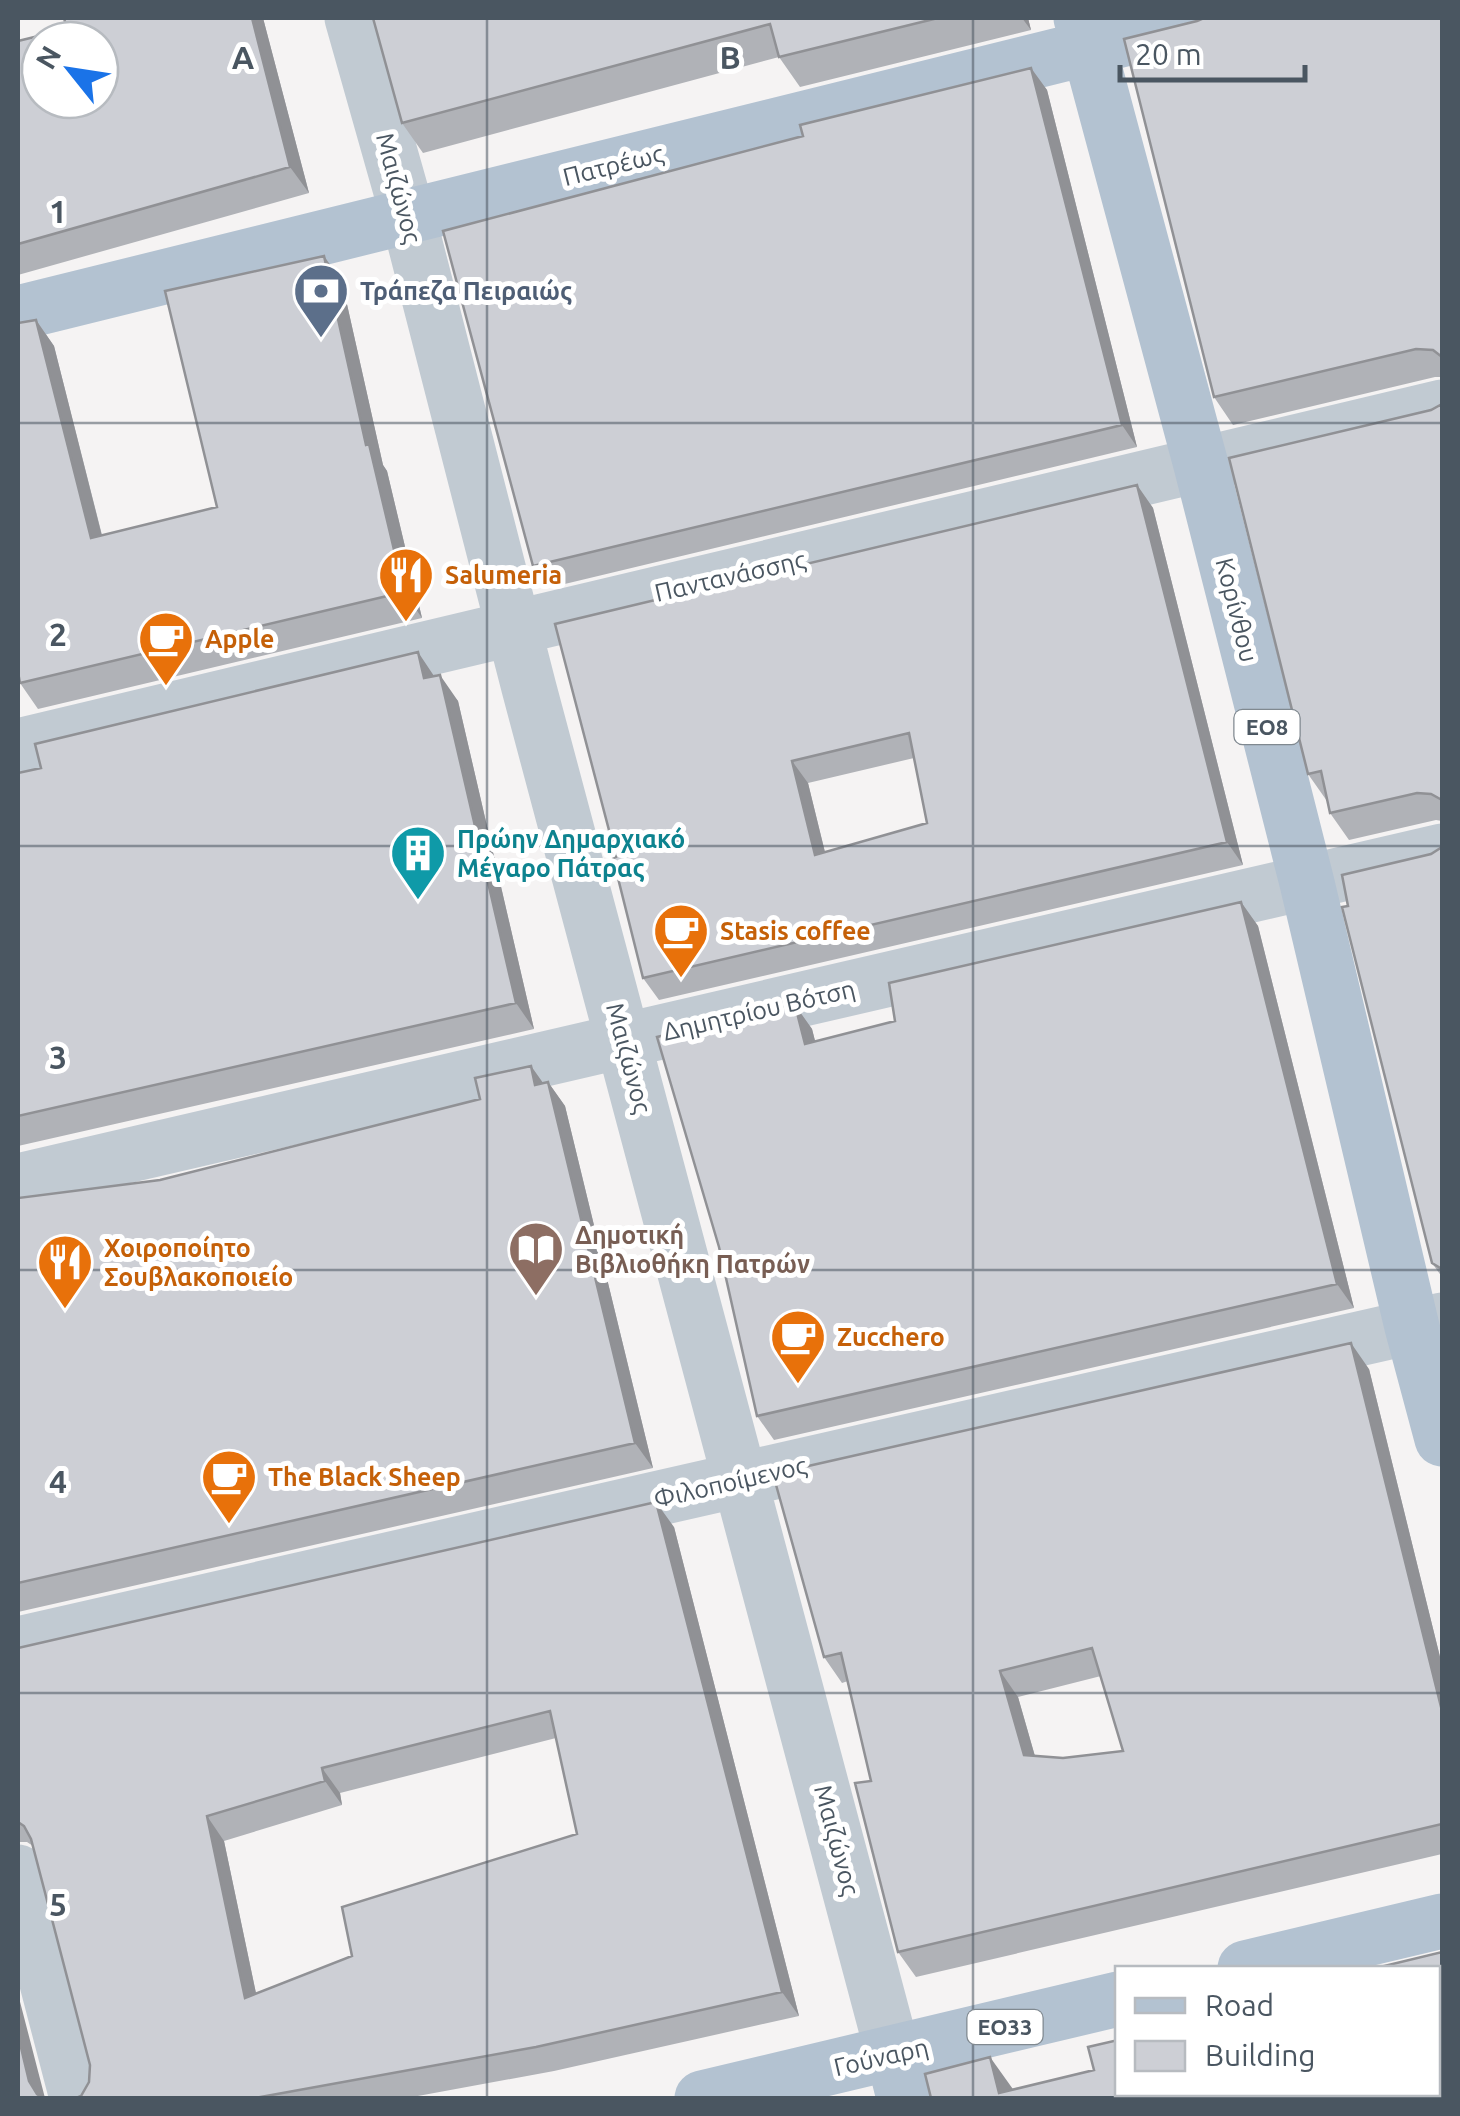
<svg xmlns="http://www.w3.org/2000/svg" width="1460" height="2116" font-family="Ubuntu,sans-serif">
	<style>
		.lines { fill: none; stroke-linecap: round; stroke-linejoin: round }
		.minor { stroke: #c1cad2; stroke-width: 55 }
		.major { stroke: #b3c2d1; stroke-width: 55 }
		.wall { fill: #b0b2b7; fill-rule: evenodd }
		.shaded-wall { fill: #909195 }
		.building { fill: #cdcfd5; stroke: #909195; stroke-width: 2.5; fill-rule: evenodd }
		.grid { fill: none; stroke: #4a5661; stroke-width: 2.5; stroke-opacity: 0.55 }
		.labels { text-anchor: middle; stroke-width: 10; stroke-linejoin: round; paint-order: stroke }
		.shield { fill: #fff; stroke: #808990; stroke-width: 2.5 }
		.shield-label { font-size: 22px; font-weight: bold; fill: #4a5661 }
		.street-label { font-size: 25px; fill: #4a5661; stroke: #fff }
		.service-label { font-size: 25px; font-weight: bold; fill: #4e5e75; stroke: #fff; text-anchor: start }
		.food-label { font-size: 25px; font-weight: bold; fill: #c56008; stroke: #fff; text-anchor: start }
		.culture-label { font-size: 25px; font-weight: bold; fill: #0d838f; stroke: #fff; text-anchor: start }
		.education-label { font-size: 25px; font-weight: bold; fill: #785e54; stroke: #fff; text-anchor: start }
		.grid-label { font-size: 32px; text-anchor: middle; font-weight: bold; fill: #4a5661; stroke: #fff; stroke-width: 10; stroke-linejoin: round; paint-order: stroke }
	</style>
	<rect width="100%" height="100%" fill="#f5f3f3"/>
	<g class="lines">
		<path class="minor" d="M 352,18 L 408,216 L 529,688 L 893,2054
			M 18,746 L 1442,407
			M 18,1181 L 1442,851
			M 18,1644 L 1442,1320
			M 18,1872 L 77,2098"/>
		<path class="major" d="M 1081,18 L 1201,465 L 1307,883 L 1412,1327 L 1442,1439
			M 18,313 L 1209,18
			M 1245,1968 L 1442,1921
			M 893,2054 L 904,2098
			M 702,2098 L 1118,1999"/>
	</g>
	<path class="wall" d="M 263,18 L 309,193 L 18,275 L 18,41 L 67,29 Z
		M 373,18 L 1028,18 L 1031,30 L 800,87 L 779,57 L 423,153 L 402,123 Z
		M 1442,18 L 1442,377 L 1435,377 L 1233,425 L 1214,397 L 1197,21 Z
		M 1031,68 L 1047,90 L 1137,447 L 548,588 L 533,566 L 803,136 Z
		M 324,256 L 342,282 L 383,465 L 387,471 L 422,618 L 38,709 L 20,683 L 36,320 L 54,346 L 102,535 L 217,507 Z
		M 1442,404 L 1442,821 L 1436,820 L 1349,840 L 1330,813 L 1327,801 L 1308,774 L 1431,410 Z
		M 1137,485 L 1153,508 L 1243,865 L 659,1000 L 643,978 L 616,857 ZM 914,758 L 927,823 L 825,852 L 808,783 Z
		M 434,676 L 458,701 L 534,1029 L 18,1146 L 18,773 Z
		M 1442,847 L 1442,1277 L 1432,1263 L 1348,906 Z
		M 1241,902 L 1258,926 L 1354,1308 L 774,1440 L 757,1416 L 795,1005 L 812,1029 L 815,1041 L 895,1021 Z
		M 531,1066 L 543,1083 L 548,1082 L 565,1106 L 653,1468 L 18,1612 L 18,1198 L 160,1180 L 480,1099 Z
		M 1369,1369 L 1442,1665 L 1442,1854 L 916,1977 L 898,1952 L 871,1781 L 848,1681 L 842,1683 L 824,1657 ZM 1101,1676 L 1123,1751 L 1063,1758 L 1035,1756 L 1018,1697 Z
		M 674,1527 L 799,2016 L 554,2071 L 407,2098 L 76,2098 L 81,2096 L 89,2082 L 90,2065 L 33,1846 L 27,1842 L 18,1842 L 18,1648 ZM 556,1738 L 577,1834 L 352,1956 L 256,1993 L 224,1841 L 342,1805 L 340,1793 Z"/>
	<path class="shaded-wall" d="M 252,18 L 263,18 L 309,193 L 290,167 Z
		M 1022,18 L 1028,18 L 1031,30 Z
		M 1031,68 L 1047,90 L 1137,447 L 1122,425 Z
		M 324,256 L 342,282 L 383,465 L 387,471 L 422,618 L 404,592 L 366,445 Z
		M 36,320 L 54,346 L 109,564 L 91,538 Z
		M 1137,485 L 1153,508 L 1243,865 L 1227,842 Z
		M 418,652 L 436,679 L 424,678 Z
		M 440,675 L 458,701 L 534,1029 L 516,1003 Z
		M 792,761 L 808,783 L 831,877 L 815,855 Z
		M 1241,902 L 1258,926 L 1354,1308 L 1337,1284 Z
		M 795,1005 L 812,1029 L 822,1068 L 805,1044 Z
		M 531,1066 L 548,1090 L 535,1085 Z
		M 548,1082 L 565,1106 L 653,1468 L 635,1443 Z
		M 1351,1343 L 1369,1369 L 1442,1665 L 1442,1711 Z
		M 656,1502 L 674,1527 L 799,2016 L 782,1992 Z
		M 1000,1671 L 1018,1697 L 1042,1781 L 1024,1755 Z
		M 322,1768 L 340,1793 L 342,1805 L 325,1781 Z
		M 207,1816 L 224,1841 L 262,2022 L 245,1998 Z
		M 18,1994 L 45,2098 L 40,2098 L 29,2081 L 18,2035 Z
		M 990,2057 L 1015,2092 L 999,2093 Z"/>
	<path class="building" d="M 64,18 L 252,18 L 290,167 L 18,244 L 18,41 L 67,29 ZM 40,40 L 100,40 L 100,100 L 40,100 Z
		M 373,18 L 938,18 L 779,57 L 770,24 L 402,123 Z
		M 1204,18 L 1442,18 L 1442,357 L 1433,350 L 1416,349 L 1214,397 L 1124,39 L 1197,21 Z
		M 1031,68 L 1122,425 L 533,566 L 443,231 L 803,136 L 800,125 Z
		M 324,256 L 366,445 L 369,444 L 404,592 L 20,683 L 18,672 L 18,323 L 36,320 L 91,538 L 217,507 L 165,291 Z
		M 1442,404 L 1442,800 L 1431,794 L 1417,793 L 1330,813 L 1321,771 L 1308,774 L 1229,458 L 1431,410 Z
		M 1137,485 L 1227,842 L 643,978 L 613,858 L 616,857 L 555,624 ZM 909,733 L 927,823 L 815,855 L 792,761 Z
		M 418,652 L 424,678 L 440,675 L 516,1003 L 18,1116 L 18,773 L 41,768 L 35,744 Z
		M 1442,847 L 1442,1269 L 1432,1263 L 1342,907 L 1348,906 L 1342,875 L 1431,854 Z
		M 1241,902 L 1337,1284 L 757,1416 L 719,1247 L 657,1037 L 795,1005 L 805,1044 L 895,1021 L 889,983 Z
		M 531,1066 L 535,1085 L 548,1082 L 635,1443 L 18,1583 L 18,1198 L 160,1180 L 480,1099 L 475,1078 Z
		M 1351,1343 L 1442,1711 L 1442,1824 L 898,1952 L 855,1783 L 871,1781 L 841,1653 L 824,1657 L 773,1474 ZM 1092,1648 L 1123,1751 L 1063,1758 L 1024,1755 L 1000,1671 Z
		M 656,1502 L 782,1992 L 536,2047 L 255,2098 L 76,2098 L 81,2096 L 89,2082 L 90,2065 L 31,1839 L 24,1826 L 18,1822 L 18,1648 ZM 550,1711 L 577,1834 L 342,1907 L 352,1956 L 245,1998 L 207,1816 L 325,1781 L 322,1768 Z
		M 1442,1952 L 1442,2098 L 931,2098 L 925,2074 L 990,2057 L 999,2093 L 1094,2070 L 1088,2047 L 1118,2040 L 1118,2094 L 1438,2094 L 1438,1968 L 1376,1968 Z
		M 18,2035 L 29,2081 L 37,2094 L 43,2098 L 18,2098 Z"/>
	<path class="grid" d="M 487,18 L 487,2098M 973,18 L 973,2098M 18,423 L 1442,423M 18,846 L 1442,846M 18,1270 L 1442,1270M 18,1693 L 1442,1693"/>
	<defs>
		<g id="bank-pin" transform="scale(2.875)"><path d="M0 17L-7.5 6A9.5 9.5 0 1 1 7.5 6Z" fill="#5c6f8a" stroke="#fff"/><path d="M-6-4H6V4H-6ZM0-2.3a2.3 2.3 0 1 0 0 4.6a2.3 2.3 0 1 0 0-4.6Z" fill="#fff"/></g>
		<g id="restaurant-pin" transform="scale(2.875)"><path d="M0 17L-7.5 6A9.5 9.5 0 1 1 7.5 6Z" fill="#e8710a" stroke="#fff"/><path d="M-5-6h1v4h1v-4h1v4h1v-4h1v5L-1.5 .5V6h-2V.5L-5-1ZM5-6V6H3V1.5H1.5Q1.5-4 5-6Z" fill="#fff"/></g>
		<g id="cafe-pin" transform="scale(2.875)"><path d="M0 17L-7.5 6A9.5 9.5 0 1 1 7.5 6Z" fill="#e8710a" stroke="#fff"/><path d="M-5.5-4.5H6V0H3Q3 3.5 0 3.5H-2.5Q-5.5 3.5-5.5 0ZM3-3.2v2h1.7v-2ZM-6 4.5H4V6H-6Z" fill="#fff"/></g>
		<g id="building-pin" transform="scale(2.875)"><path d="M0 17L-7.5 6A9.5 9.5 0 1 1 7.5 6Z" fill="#0f9aa8" stroke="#fff"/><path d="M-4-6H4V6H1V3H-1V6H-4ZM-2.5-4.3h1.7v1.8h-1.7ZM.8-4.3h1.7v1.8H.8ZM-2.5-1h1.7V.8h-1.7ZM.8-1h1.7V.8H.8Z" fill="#fff"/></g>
		<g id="library-pin" transform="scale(2.875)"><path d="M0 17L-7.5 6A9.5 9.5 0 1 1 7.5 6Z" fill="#8d6e63" stroke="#fff"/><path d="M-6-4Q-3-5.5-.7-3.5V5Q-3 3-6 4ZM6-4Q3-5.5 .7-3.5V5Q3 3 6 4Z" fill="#fff"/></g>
	</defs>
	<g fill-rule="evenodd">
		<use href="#bank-pin" x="321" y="291"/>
		<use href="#restaurant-pin" x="406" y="575"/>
		<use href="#cafe-pin" x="166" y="639"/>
		<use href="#building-pin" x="418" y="853"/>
		<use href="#cafe-pin" x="681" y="931"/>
		<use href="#library-pin" x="536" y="1249"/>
		<use href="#restaurant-pin" x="65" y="1262"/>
		<use href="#cafe-pin" x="798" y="1337"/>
		<use href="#cafe-pin" x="229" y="1477"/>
	</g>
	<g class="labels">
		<g class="shield">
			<rect x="1234.5" y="710" width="65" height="34" rx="8"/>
			<rect x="967.5" y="2010" width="75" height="34" rx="8"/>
		</g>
		<g class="shield-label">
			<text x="1267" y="735">ΕΟ8</text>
			<text x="1005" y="2035">ΕΟ33</text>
		</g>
		<g class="street-label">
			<text transform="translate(613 165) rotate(-14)" y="9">Πατρέως</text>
			<text transform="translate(399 188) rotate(75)" y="9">Μαιζώνος</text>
			<text transform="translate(730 576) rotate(-13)" y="9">Παντανάσσης</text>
			<text transform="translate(1237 610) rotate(76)" y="9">Κορίνθου</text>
			<text transform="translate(759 1010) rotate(-13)" y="9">Δημητρίου Βότση</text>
			<text transform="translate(629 1058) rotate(75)" y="9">Μαιζώνος</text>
			<text transform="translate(730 1482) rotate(-13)" y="9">Φιλοποίμενος</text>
			<text transform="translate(837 1840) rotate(75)" y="9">Μαιζώνος</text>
			<text transform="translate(881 2057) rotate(-13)" y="9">Γούναρη</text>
		</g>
		<g class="service-label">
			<text x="360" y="300">Τράπεζα Πειραιώς</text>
		</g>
		<g class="food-label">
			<text x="445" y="584">Salumeria</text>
			<text x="205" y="648">Apple</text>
			<text x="720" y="940">Stasis coffee</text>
			<text x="104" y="1257">Χοιροποίητο<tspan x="104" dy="29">Σουβλακοποιείο</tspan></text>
			<text x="837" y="1346">Zucchero</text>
			<text x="268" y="1486">The Black Sheep</text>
		</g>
		<g class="culture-label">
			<text x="457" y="848">Πρώην Δημαρχιακό<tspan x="457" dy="29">Μέγαρο Πάτρας</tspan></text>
		</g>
		<g class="education-label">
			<text x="575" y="1244">Δημοτική<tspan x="575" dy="29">Βιβλιοθήκη Πατρών</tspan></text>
		</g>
	</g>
	<g class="grid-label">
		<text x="243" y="69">A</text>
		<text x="730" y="69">B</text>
		<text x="58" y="223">1</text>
		<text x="58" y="646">2</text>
		<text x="58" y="1069">3</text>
		<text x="58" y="1493">4</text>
		<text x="58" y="1916">5</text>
	</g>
	<rect width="1460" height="2116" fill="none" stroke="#4a5661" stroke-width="40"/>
	<rect x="1115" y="1966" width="325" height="130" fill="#ffffff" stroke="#b7bbc0" stroke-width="2.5"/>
	<rect x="1135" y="1998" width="50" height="15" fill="#b3c2d1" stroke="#b7bbc0" stroke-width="2.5"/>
	<text x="1205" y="2016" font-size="30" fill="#4a5661">Road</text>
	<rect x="1135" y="2041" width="50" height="30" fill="#cdcfd5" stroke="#b7bbc0" stroke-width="2.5"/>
	<text x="1205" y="2066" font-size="30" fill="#4a5661">Building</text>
	<g transform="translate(70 70) rotate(300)"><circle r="48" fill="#ffffff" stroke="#b7bbc0" stroke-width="2.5"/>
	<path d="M0-8L18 38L0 25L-18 38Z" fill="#1a73e8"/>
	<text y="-15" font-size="28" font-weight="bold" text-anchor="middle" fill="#4a5661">N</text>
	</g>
	<path d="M1120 65v15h185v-15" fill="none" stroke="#4a5661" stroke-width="5"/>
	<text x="1135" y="65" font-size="30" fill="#4a5661" stroke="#ffffff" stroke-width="8" paint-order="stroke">20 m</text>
</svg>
